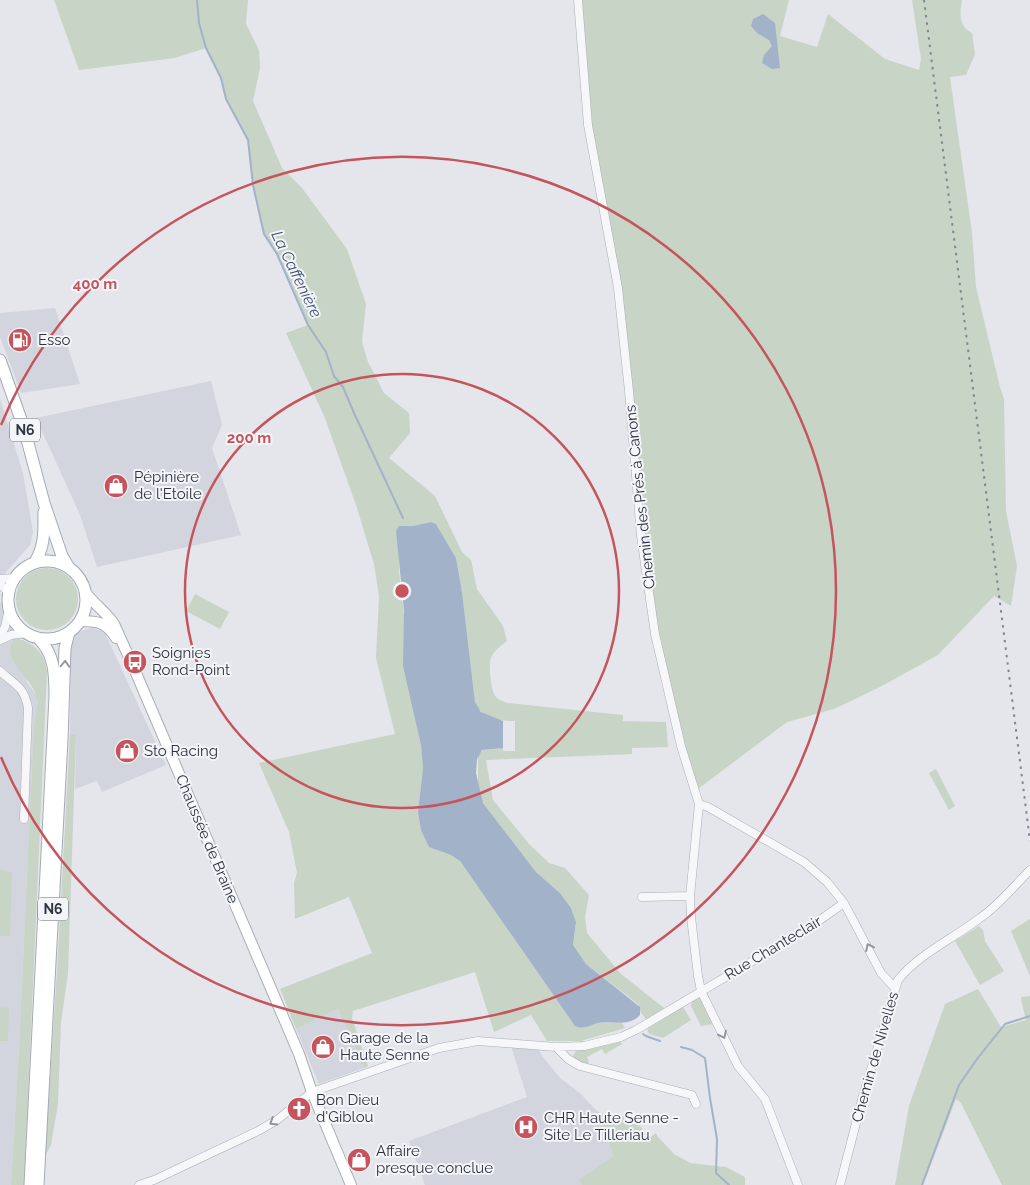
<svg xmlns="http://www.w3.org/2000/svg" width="1030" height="1185" font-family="Raleway,sans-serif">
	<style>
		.built { fill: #d2d5dd }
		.green { fill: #c8d4c6 }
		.water { fill: #a2b2c8 }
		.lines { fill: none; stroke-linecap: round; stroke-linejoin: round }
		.stream { stroke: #a2b2c8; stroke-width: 2 }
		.street-casing { stroke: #a9adb5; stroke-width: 9 }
		.secondary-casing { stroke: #a9adb5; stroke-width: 12 }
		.primary-casing { stroke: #a4aab6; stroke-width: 13 }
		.street { stroke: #f7f7f9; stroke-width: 8 }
		.secondary { stroke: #fff; stroke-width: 10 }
		.primary { stroke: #fff; stroke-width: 11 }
		.rail { stroke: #7f8593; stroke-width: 2; stroke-dasharray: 2.5 5; stroke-linecap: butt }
		.oneway { stroke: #9699a0 }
		.oneway2 { stroke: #92959e }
		.ring { fill: none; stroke: #c5545d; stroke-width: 2.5 }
		.labels { text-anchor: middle; stroke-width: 4; stroke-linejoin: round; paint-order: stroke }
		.shield { fill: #f4f5f8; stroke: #696d79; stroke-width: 1 }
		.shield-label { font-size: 14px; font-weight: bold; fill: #2d3342 }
		.poi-label { font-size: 15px; fill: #2d3342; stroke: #f4f5f8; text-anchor: start }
		.street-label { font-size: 15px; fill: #2d3342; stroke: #f4f5f8 }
		.water-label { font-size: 16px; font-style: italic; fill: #3a4f73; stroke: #f4f5f8 }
		.centre { fill: #c5545d; stroke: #f4f5f8; stroke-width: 2.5 }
		.ring-label { font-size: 15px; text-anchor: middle; font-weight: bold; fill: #c5545d; stroke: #f4f5f8; stroke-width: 4; stroke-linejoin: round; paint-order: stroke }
	</style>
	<rect width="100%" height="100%" fill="#e4e6eb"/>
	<path class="built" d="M 55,308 L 80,384 L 21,393 L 0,337 L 0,313 Z
		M 211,381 L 222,425 L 212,448 L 241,535 L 97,567 L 80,515 L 36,418 Z
		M 0,399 L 23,473 L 33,532 L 30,545 L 0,579 Z
		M 0,601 L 4,613 L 23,639 L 14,638 L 27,682 L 37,696 L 37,710 L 34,723 L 19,1049 L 11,1185 L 0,1185 Z
		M 91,628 L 104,631 L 166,765 L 102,792 L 97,781 L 75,789 L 76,735 L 70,734 L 71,643 L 78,632 Z
		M 338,1009 L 364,1068 L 319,1084 L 296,1029 Z
		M 511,1046 L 539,1050 L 543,1057 L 560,1078 L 580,1093 L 595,1109 L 600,1113 L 613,1156 L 580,1180 L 582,1185 L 425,1185 L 409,1141 L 527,1097 Z"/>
	<path class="green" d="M 54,0 L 248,0 L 246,24 L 259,50 L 260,68 L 253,101 L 282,168 L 302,188 L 347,249 L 366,304 L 362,342 L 368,362 L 384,393 L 409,413 L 410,433 L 389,458 L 435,496 L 462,552 L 471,560 L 477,589 L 503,626 L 507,641 C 501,646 494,650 491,658 C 488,665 491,687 494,694 C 496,699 502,701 507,703 L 623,715 L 623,721 L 666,722 L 668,747 L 632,748 L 632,754 L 486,760 L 493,800 L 529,844 L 549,863 L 565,868 L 589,895 L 585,917 L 587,933 L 621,974 L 664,1008 L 646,1019 L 641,1013 L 638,1004 L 586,964 L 573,946 L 576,922 L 571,908 L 560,893 L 536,872 L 483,803 L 478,785 L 478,755 L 483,750 L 503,748 L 503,751 L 515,751 L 515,721 C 499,721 482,719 475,702 L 462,592 L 456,558 L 436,524 L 431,522 L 413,526 L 399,526 L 399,571 L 415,714 L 421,745 L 423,768 L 418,812 L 437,850 L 451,855 L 460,861 L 571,1020 L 599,1023 L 622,1023 L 625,1028 L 581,1041 L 547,1041 L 531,1015 L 494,1032 L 475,972 L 353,1011 L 352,1018 L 368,1066 L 364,1068 L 338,1009 L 296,1029 L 280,989 L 372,953 L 349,897 L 295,919 L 294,883 L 297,873 L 289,832 L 259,763 L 395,734 L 376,658 L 379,596 L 374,564 L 357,508 L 325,418 L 286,333 L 308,325 L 277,254 L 264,234 L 253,185 L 248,140 L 226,99 L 221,78 L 206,48 L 175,58 L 79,70 Z
		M 581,0 L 789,0 L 780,36 L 817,47 L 828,14 L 885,59 L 919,70 L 921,59 L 912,0 L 962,0 C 960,13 958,26 972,33 L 975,54 L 966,75 L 950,77 L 972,233 L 976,287 L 1000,387 L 1004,399 L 1006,511 L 1017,566 L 1011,606 L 994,596 L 938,655 L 880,687 L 834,709 L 787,722 L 694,792 L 658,634 L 644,531 L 620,289 L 591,121 Z
		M16 599a31 31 0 1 1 62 0a31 31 0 1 1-62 0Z
		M 195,594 L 229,612 L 220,629 L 186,611 Z
		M 14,638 C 33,641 45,653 47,672 L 24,1185 L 11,1185 L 19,1049 L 34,723 C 36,714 39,704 36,695 C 30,675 0,661 14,638 Z
		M 70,734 L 76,735 L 68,974 L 61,1022 L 58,1104 L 51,1145 L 45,1156 L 58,955 Z
		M 936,769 L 955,806 L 949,810 L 929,773 Z
		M 0,869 L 12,873 L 10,936 L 0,936 Z
		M 1030,919 L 1030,976 L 1011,931 Z
		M 979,926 L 983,930 L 985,941 L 1004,971 L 980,985 L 955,941 Z
		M 978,989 L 1001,1027 L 1026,1020 L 1021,999 L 1022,997 L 1030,996 L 1030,1185 L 1002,1185 L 961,1103 L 956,1099 L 923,1185 L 895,1185 L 909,1106 L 945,1004 Z
		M 700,995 L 714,1024 L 701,1026 L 691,1006 L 692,1001 Z
		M 0,1007 L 9,1008 L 8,1041 L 0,1041 Z
		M 683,1007 L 691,1020 L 663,1038 L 649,1034 L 647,1029 Z
		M 620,1040 L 622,1044 L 605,1054 L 602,1049 L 587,1057 L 589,1062 L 585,1065 L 575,1059 L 573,1056 L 575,1052 L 578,1050 Z
		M 600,1113 L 634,1118 L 649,1138 L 656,1133 L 658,1137 L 674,1154 L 690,1163 L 726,1167 L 745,1177 L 745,1185 L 582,1185 L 579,1180 L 613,1156 Z"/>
	<path class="water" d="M 763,14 L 775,23 L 780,68 L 772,69 L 762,63 L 764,55 L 772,46 L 769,40 L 757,33 L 751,26 L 753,19 Z
		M 431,522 L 436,524 L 456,558 L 462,592 L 475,702 L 481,712 L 503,721 L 503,748 L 482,750 L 477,759 L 476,773 L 483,803 L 536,872 L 560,893 L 571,908 L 576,922 L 573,945 L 586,964 L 640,1007 L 640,1015 C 629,1027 613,1021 598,1023 C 590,1025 584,1030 575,1026 L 460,861 L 451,855 L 429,847 L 421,830 L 418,812 L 423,768 L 421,745 L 403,666 L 404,611 L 396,531 L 399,526 L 413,526 Z"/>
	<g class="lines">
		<path class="stream" d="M 197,0 L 199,23 L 206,48 L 221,78 L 226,99 L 248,140 L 253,185 L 264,234 L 277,254 L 308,325 L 326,352 L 334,376 L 343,387 L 354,413 L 403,518
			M 643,1034 L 646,1036 L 660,1041
			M 681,1047 L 692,1050 L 705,1058 L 710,1098 L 717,1139 L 716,1173 L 729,1185
			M 922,1185 L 959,1085 L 977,1059 L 1005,1024 L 1030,1016"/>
		<g class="street-casing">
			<path id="street" d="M 578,0 L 588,125 L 618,288 L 629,391 L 641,536 L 655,634 L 681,746 L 699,804 L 690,896 L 691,917 L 698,976 L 701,991 L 738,1066 L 765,1099 L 798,1185
				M 0,579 L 15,578
				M 0,584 L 9,593
				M 0,637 L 5,627 L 9,608
				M 0,640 L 11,635 L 26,633
				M 0,671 C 15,685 24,686 28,708 L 24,819
				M 699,804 L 708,807 L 804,862 L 827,882 L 844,903 L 881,973 L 895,988
				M 642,897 L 690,896
				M 556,1047 L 568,1059 L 580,1066 L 692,1095 L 696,1104
				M 139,1185 L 154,1180 L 258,1131 L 277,1120 L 312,1092 L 439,1048 L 478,1041 L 556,1047 L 584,1046 L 621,1037 L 636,1030 L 807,929 L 844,903
				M 840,1185 L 863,1096 L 898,980 C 920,953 953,939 980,918 C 999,905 1014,886 1030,870"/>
		</g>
		<g class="secondary-casing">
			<path id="secondary" d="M 86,593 C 94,604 106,612 114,624 L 133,666 L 299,1054 L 312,1092 L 351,1185
				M 80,621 C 98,621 106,622 116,638"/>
		</g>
		<g class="primary-casing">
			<path id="primary" d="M 0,360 L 24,428 L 44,503 L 62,556 L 68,566
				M8 600a39 39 0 1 1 78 0a39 39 0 1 1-78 0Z
				M 35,562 C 45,546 44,530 44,512
				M 30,1185 L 55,697 C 55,675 55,654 38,638
				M 38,1185 L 62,740 L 65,648 L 69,632"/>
		</g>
		<use href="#street" class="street"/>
		<use href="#secondary" class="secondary"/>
		<use href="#primary" class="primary"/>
		<path class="rail" d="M 924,0 L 1030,841"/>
	</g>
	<defs><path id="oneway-chevron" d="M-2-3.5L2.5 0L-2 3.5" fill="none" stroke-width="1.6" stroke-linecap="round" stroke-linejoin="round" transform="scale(1.25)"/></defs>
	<use class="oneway" href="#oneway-chevron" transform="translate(65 664) rotate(-88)"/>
	<g class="oneway2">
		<use href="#oneway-chevron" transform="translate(869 947) rotate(-116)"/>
		<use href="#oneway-chevron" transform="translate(723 1035) rotate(64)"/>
		<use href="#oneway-chevron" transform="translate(273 1122) rotate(148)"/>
	</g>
	<g class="ring">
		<circle cx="402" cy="591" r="217"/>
		<path d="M1 425A434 434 0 1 1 1 757"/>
	</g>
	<defs>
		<g id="fuel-disc" transform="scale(1.25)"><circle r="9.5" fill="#c5545d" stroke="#f4f5f8"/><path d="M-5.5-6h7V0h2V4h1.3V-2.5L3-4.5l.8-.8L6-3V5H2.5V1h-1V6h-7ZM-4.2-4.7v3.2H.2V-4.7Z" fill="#fff"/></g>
		<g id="shop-disc" transform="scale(1.25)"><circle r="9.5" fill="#c5545d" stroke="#f4f5f8"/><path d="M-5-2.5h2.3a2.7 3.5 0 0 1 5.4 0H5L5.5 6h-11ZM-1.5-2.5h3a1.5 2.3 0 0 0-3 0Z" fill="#fff"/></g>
		<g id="bus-disc" transform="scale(1.25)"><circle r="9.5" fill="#c5545d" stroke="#f4f5f8"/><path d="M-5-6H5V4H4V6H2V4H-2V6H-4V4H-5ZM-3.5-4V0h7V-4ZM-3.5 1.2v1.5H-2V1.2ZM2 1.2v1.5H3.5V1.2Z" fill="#fff"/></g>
		<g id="church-disc" transform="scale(1.25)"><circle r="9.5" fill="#c5545d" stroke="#f4f5f8"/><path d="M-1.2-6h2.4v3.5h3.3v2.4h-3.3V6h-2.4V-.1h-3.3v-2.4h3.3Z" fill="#fff"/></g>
		<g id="hospital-disc" transform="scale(1.25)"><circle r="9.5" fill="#c5545d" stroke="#f4f5f8"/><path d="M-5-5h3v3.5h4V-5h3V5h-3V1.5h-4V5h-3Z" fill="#fff"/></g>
	</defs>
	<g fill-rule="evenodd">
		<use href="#fuel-disc" x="20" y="340"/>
		<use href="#shop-disc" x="116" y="486"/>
		<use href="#bus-disc" x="135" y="662"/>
		<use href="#shop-disc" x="127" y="751"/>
		<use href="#shop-disc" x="323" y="1047"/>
		<use href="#church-disc" x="299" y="1109"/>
		<use href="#hospital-disc" x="526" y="1127"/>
		<use href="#shop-disc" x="359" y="1160"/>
	</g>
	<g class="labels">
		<g class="shield">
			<rect x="10" y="418.5" width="30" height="23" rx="4"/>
			<rect x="38" y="897.5" width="30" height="23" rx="4"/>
		</g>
		<g class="shield-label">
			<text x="25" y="435">N6</text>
			<text x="53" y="914">N6</text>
		</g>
		<g class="poi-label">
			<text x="38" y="345">Esso</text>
			<text x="134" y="482">Pépinière<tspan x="134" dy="17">de l'Etoile</tspan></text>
			<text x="152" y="658">Soignies<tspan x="152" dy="17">Rond-Point</tspan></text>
			<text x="144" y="756">Sto Racing</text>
			<text x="340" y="1043">Garage de la<tspan x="340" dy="17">Haute Senne</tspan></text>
			<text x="316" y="1105">Bon Dieu<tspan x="316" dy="17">d'Giblou</tspan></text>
			<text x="544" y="1123">CHR Haute Senne -<tspan x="544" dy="17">Site Le Tilleriau</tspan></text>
			<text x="376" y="1156">Affaire<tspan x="376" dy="17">presque conclue</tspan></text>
		</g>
		<g class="street-label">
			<text transform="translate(640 497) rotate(-96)" y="5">Chemin des Prés à Canons</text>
			<text transform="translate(207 839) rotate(67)" y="5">Chaussée de Braine</text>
			<text transform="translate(773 948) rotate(-31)" y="5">Rue Chanteclair</text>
			<text transform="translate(875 1057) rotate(-74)" y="5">Chemin de Nivelles</text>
		</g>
		<g class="water-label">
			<text transform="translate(297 274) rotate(64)" y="6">La Caffenière</text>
		</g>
	</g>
	<circle cx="402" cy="591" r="8" class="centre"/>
	<g class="ring-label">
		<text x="95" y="289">400 m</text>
		<text x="249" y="443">200 m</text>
	</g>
</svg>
